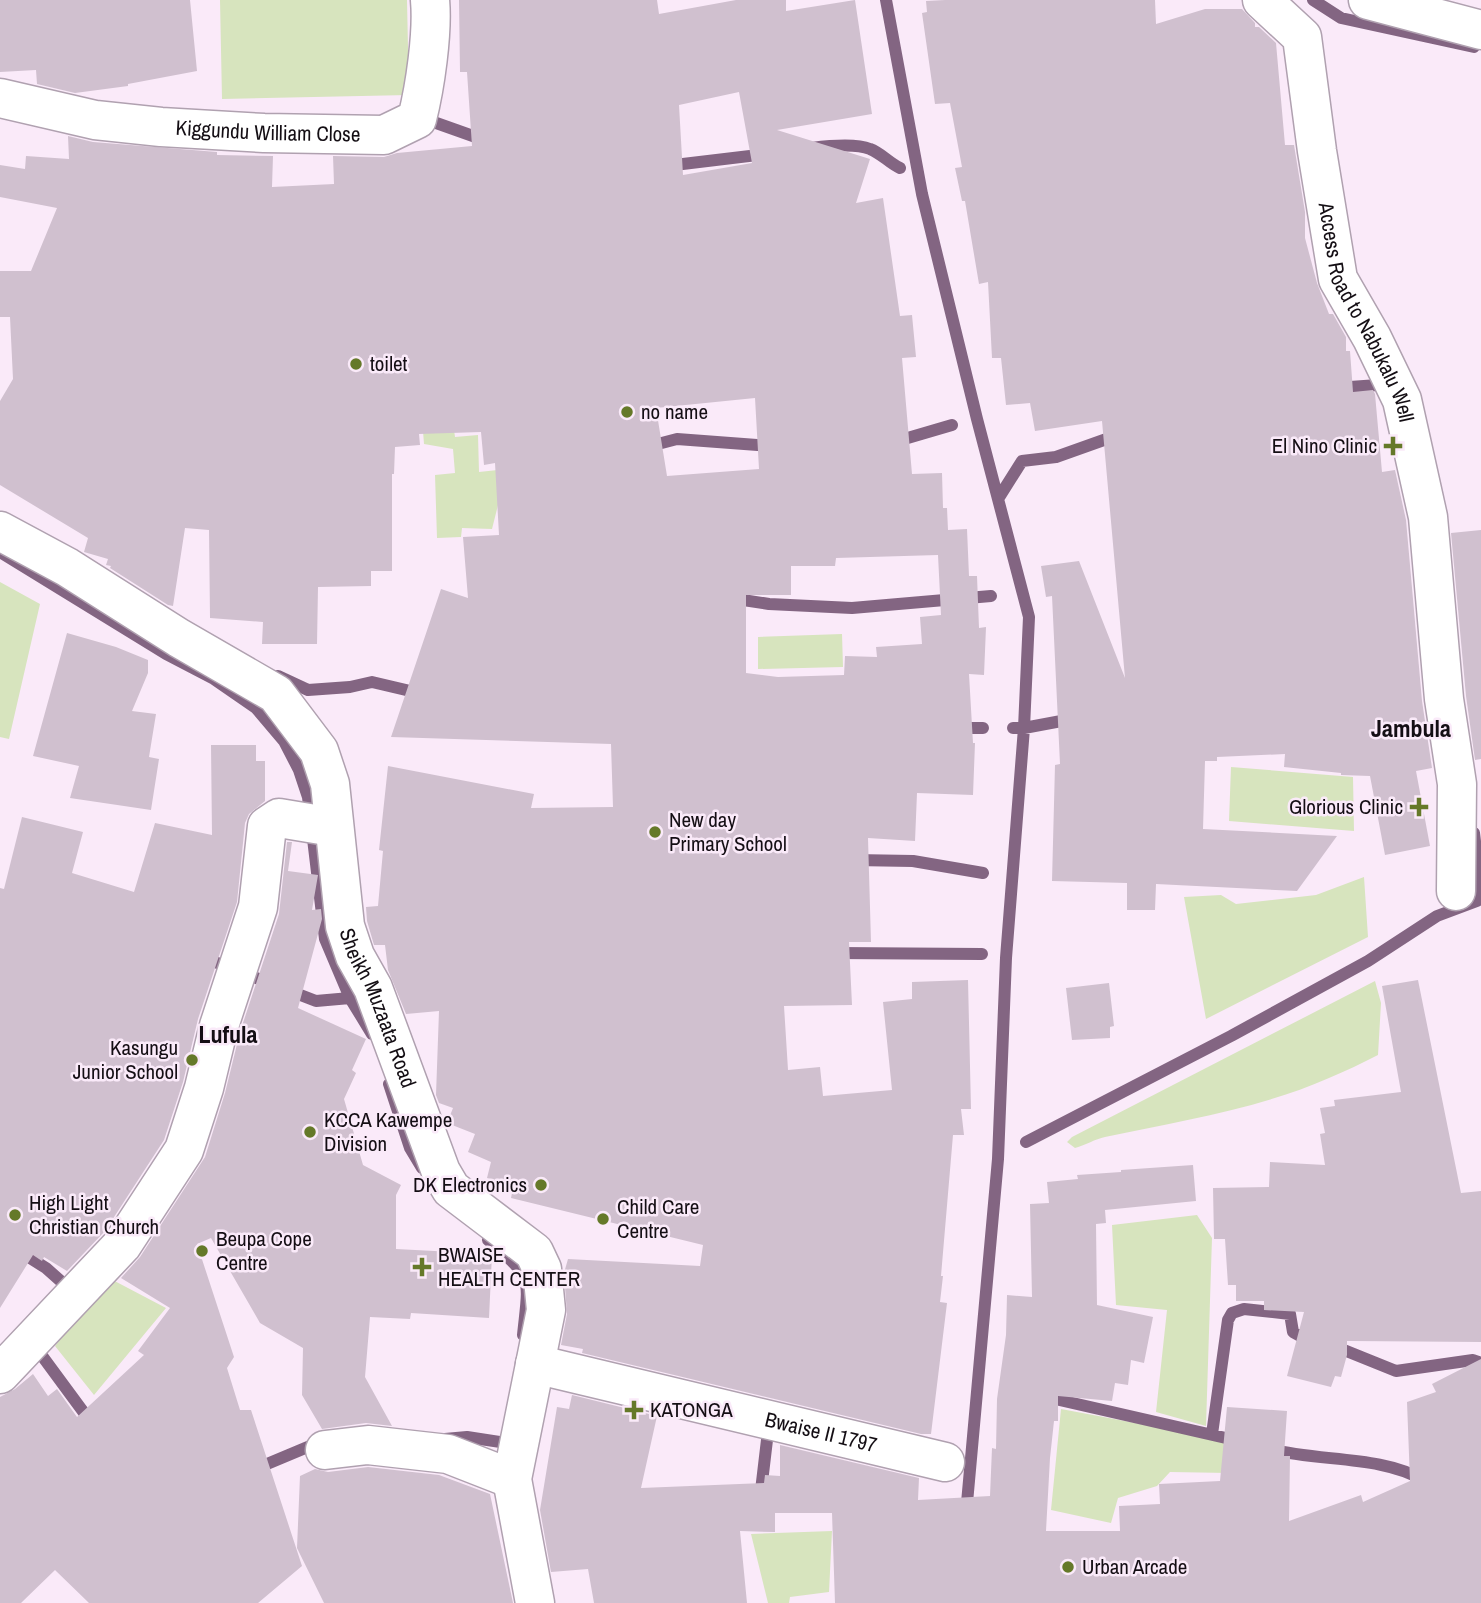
<svg xmlns="http://www.w3.org/2000/svg" width="1481" height="1603" font-family="'Archivo Narrow',sans-serif">
	<style>
		.green { fill: #d7e4be }
		.lines { fill: none; stroke-linecap: round; stroke-linejoin: round }
		.stream { stroke: #836582; stroke-width: 12 }
		.building { fill: #d0c0cf; fill-rule: evenodd }
		.minor-casing { stroke: #b0a1b0; stroke-width: 41 }
		.minor { stroke: #fff; stroke-width: 38 }
		.poi-dot { fill: #657929; stroke: #faeaf9; stroke-width: 2.5 }
		.labels { text-anchor: middle; stroke-width: 5; stroke-linejoin: round; paint-order: stroke }
		.street-label { font-size: 21px; fill: #140e14; stroke: #faeaf9 }
		.poi-label { font-size: 21px; fill: #140e14; stroke: #faeaf9; text-anchor: start }
		.quarter-label { font-size: 24px; font-weight: bold; fill: #140e14; stroke: #faeaf9 }
	</style>
	<rect width="100%" height="100%" fill="#faeaf9"/>
	<path class="green" d="M 220,0 L 407,0 L 409,95 L 222,99 Z
		M 449,394 L 455,437 L 478,435 L 479,472 L 507,469 L 492,529 L 462,528 L 461,537 L 437,538 L 435,475 L 455,473 L 453,449 L 424,444 L 421,405 Z
		M 0,582 L 40,604 L 9,739 L 0,737 Z
		M 842,634 L 843,667 L 758,669 L 758,637 Z
		M 1231,767 L 1353,777 L 1354,831 L 1229,821 Z
		M 1364,877 L 1368,937 L 1206,1019 L 1184,897 L 1221,895 L 1236,904 L 1316,895 Z
		M 1375,981 L 1381,1003 L 1378,1055 C 1362,1063 1346,1071 1329,1078 C 1259,1109 1180,1121 1105,1137 C 1095,1139 1086,1145 1075,1148 L 1067,1142 L 1072,1137 Z
		M 1197,1215 L 1212,1238 L 1206,1426 L 1156,1412 L 1167,1310 L 1116,1305 L 1112,1225 Z
		M 107,1277 L 166,1308 L 94,1395 L 55,1346 Z
		M 1061,1409 L 1231,1441 L 1229,1473 L 1170,1472 L 1157,1486 L 1118,1498 L 1111,1523 L 1051,1510 Z
		M 832,1531 L 829,1592 L 790,1597 L 789,1603 L 768,1603 L 751,1534 Z"/>
	<g class="lines">
		<path class="stream" d="M 886,0 L 922,194 L 977,419 L 1029,617 L 1024,728 L 1006,958 L 998,1159 L 966,1514
			M 1313,0 L 1341,18 L 1474,47
			M 425,119 L 487,141
			M 812,148 C 828,146 855,143 870,149 C 881,153 889,163 900,168
			M 666,166 L 766,154
			M 1336,388 L 1378,385
			M 894,442 L 952,425
			M 654,445 L 677,439 L 771,446
			M 998,499 L 1022,461 L 1056,457 L 1115,436 L 1116,432
			M 0,552 L 166,654 L 214,679 L 256,708 L 284,741 L 299,770 L 308,797 L 325,939 L 350,998
			M 730,598 L 769,604 L 852,608 L 991,596
			M 278,676 L 308,690 L 350,687 L 372,682 L 423,694
			M 958,728 L 983,728
			M 1013,728 L 1024,728 L 1072,719
			M 854,860 L 913,861 L 983,873
			M 836,953 L 982,954
			M 202,957 L 316,1001 L 350,998 L 372,1034
			M 389,1084 L 410,1148 L 422,1168
			M 1026,1142 L 1231,1036 L 1368,961 L 1437,916 L 1477,901 L 1480,883 L 1474,833
			M 0,1239 L 46,1268 L 73,1292
			M 488,1240 C 534,1279 529,1277 523,1335
			M 41,1344 L 37,1349 L 93,1425
			M 1334,1346 L 1396,1371 L 1473,1360 L 1481,1363
			M 1042,1396 L 1239,1441
			M 1212,1434 L 1228,1320 L 1232,1313 L 1244,1309 L 1290,1314 L 1293,1332 L 1302,1337 L 1313,1339
			M 445,1439 L 467,1437 L 513,1444
			M 1271,1449 C 1318,1462 1381,1455 1423,1480
			M 255,1469 L 322,1441
			M 760,1499 L 769,1423"/>
	</g>
	<path class="building" d="M 0,0 L 190,0 L 197,71 L 128,84 L 128,86 L 75,93 L 37,84 L 36,70 L 0,72 Z
		M 459,0 L 657,0 L 659,14 L 736,0 L 786,0 L 786,11 L 855,0 L 872,114 L 777,130 L 870,159 L 856,203 L 883,198 L 900,316 L 912,315 L 916,357 L 902,358 L 912,474 L 942,473 L 943,508 L 947,508 L 948,530 L 967,529 L 969,576 L 977,576 L 979,628 L 986,627 L 984,675 L 969,674 L 973,743 L 975,743 L 973,795 L 917,793 L 915,841 L 868,838 L 871,942 L 849,942 L 852,1005 L 784,1006 L 788,1070 L 820,1067 L 823,1096 L 892,1090 L 883,1002 L 912,999 L 912,982 L 968,980 L 971,1109 L 961,1109 L 964,1135 L 953,1135 L 941,1276 L 943,1276 L 940,1302 L 947,1303 L 931,1434 L 921,1434 L 582,1353 L 583,1349 L 561,1345 L 567,1314 L 564,1273 L 568,1259 L 700,1266 L 703,1245 L 511,1198 L 512,1193 L 495,1188 L 497,1181 L 487,1178 L 491,1162 L 468,1152 L 475,1134 L 447,1123 L 453,1108 L 439,1103 L 436,1095 L 439,1011 L 406,1014 L 388,970 L 385,945 L 374,945 L 367,921 L 366,907 L 378,906 L 383,851 L 379,850 L 388,766 L 534,794 L 531,808 L 613,807 L 611,744 L 391,737 L 441,589 L 468,598 L 463,537 L 499,535 L 495,463 L 484,465 L 481,432 L 419,434 L 420,445 L 395,447 L 394,474 L 392,474 L 392,571 L 371,571 L 371,586 L 318,587 L 317,644 L 262,644 L 263,622 L 210,618 L 209,530 L 185,528 L 173,606 L 168,605 L 110,568 L 111,566 L 106,565 L 108,559 L 84,552 L 88,538 L 0,485 L 0,401 L 13,379 L 10,317 L 0,317 L 0,271 L 31,271 L 57,208 L 0,197 L 0,165 L 25,169 L 26,156 L 69,159 L 68,136 L 93,142 L 217,152 L 217,155 L 273,156 L 272,187 L 334,184 L 333,156 L 384,157 L 397,153 L 472,146 L 467,72 L 460,72 ZM 739,92 L 752,163 L 683,175 L 679,105 ZM 755,398 L 759,469 L 667,476 L 656,408 ZM 938,555 L 941,615 L 920,617 L 922,644 L 876,647 L 877,657 L 845,656 L 844,675 L 778,677 L 746,673 L 746,595 L 791,595 L 791,566 L 835,566 L 836,558 Z
		M 945,0 L 1155,0 L 1156,24 L 1205,9 L 1242,9 L 1255,23 L 1255,27 L 1259,27 L 1276,43 L 1285,145 L 1294,145 L 1305,212 L 1305,238 L 1317,283 L 1329,314 L 1333,314 L 1346,337 L 1346,351 L 1350,351 L 1353,392 L 1373,390 L 1375,394 L 1382,472 L 1395,470 L 1406,520 L 1422,701 L 1432,768 L 1416,771 L 1430,846 L 1385,855 L 1370,776 L 1341,775 L 1341,773 L 1284,767 L 1285,754 L 1217,757 L 1217,761 L 1205,761 L 1203,829 L 1337,836 L 1297,891 L 1156,884 L 1155,910 L 1127,910 L 1127,883 L 1052,881 L 1055,765 L 1060,764 L 1052,596 L 1046,597 L 1041,566 L 1079,561 L 1125,678 L 1102,421 L 1035,431 L 1030,403 L 1006,405 L 1001,358 L 992,358 L 988,282 L 979,284 L 965,201 L 962,201 L 955,168 L 962,167 L 950,103 L 935,104 L 922,13 L 927,12 L 926,1 Z
		M 1481,530 L 1481,759 L 1475,760 L 1466,696 L 1451,533 Z
		M 67,633 L 116,647 L 148,660 L 148,673 L 132,711 L 156,714 L 149,757 L 159,759 L 151,810 L 70,798 L 79,766 L 33,756 Z
		M 211,745 L 256,745 L 256,761 L 265,761 L 265,801 L 249,814 L 245,823 L 237,902 L 198,1019 L 183,1082 L 164,1140 L 105,1231 L 67,1271 L 44,1257 L 42,1261 L 33,1255 L 0,1308 L 0,888 L 4,889 L 22,817 L 83,832 L 72,873 L 134,892 L 155,823 L 212,835 Z
		M 287,842 L 292,842 L 288,871 L 318,875 L 312,910 L 321,909 L 322,919 L 298,1008 L 366,1039 L 352,1070 L 356,1073 L 344,1099 L 363,1165 L 401,1185 L 396,1195 L 396,1249 L 492,1254 L 489,1318 L 411,1313 L 410,1319 L 370,1317 L 365,1377 L 392,1426 L 366,1423 L 322,1429 L 302,1395 L 303,1348 L 260,1323 L 211,1238 L 197,1244 L 234,1357 L 227,1368 L 240,1410 L 251,1410 L 302,1566 L 258,1603 L 89,1603 L 55,1570 L 21,1603 L 0,1603 L 0,1397 L 15,1389 L 33,1374 L 48,1396 L 57,1389 L 77,1417 L 144,1355 L 138,1351 L 170,1308 L 121,1278 L 140,1257 L 205,1157 L 225,1093 L 240,1032 L 279,914 Z
		M 1418,980 L 1461,1193 L 1481,1191 L 1481,1342 L 1350,1341 L 1347,1341 L 1347,1355 L 1341,1377 L 1335,1376 L 1331,1387 L 1287,1376 L 1304,1312 L 1264,1310 L 1264,1301 L 1236,1301 L 1236,1285 L 1228,1285 L 1225,1239 L 1214,1239 L 1213,1188 L 1269,1187 L 1270,1162 L 1325,1165 L 1320,1134 L 1325,1133 L 1320,1108 L 1335,1106 L 1334,1100 L 1401,1092 L 1382,986 Z
		M 1109,983 L 1114,1026 L 1110,1027 L 1110,1038 L 1072,1040 L 1066,988 Z
		M 1193,1165 L 1196,1201 L 1105,1210 L 1106,1223 L 1096,1224 L 1097,1305 L 1153,1317 L 1144,1363 L 1131,1360 L 1128,1385 L 1115,1383 L 1112,1401 L 1058,1396 L 1058,1421 L 1054,1421 L 1050,1458 L 1046,1531 L 1120,1531 L 1119,1506 L 1160,1504 L 1159,1484 L 1220,1481 L 1227,1407 L 1287,1411 L 1284,1456 L 1290,1456 L 1289,1521 L 1361,1495 L 1363,1502 L 1410,1481 L 1407,1402 L 1436,1392 L 1432,1384 L 1481,1359 L 1481,1603 L 835,1603 L 832,1513 L 775,1513 L 775,1532 L 740,1531 L 747,1603 L 594,1603 L 588,1569 L 551,1572 L 540,1510 L 557,1407 L 569,1409 L 572,1395 L 657,1416 L 641,1488 L 764,1483 L 765,1475 L 780,1476 L 780,1445 L 919,1478 L 918,1500 L 990,1496 L 992,1448 L 996,1449 L 997,1399 L 1006,1335 L 1007,1295 L 1032,1297 L 1030,1204 L 1049,1203 L 1047,1182 L 1078,1179 L 1077,1175 L 1121,1172 L 1121,1170 Z
		M 368,1467 L 439,1475 L 490,1494 L 513,1603 L 324,1603 L 297,1548 L 300,1476 L 315,1469 L 328,1472 Z"/>
	<g class="lines">
		<g class="minor-casing">
			<g id="minor">
				<path id="s1" d="M 1262,0 L 1302,37 L 1317,151 L 1338,279 L 1372,338 L 1402,400 L 1428,517 L 1444,699 L 1457,784 L 1456,891"/>
				<path d="M 1368,0 L 1481,30"/>
				<path id="s2" d="M 0,98 L 95,120 L 161,127 L 264,133 L 384,135 L 417,119 C 425,87 433,33 430,0"/>
				<path id="s3" d="M 0,531 L 67,567 L 179,638 L 276,694 L 319,751 L 330,784 L 345,926 L 355,956 L 373,988 L 441,1172 L 451,1189 L 534,1252 L 542,1269 L 546,1310 L 512,1479 L 535,1603"/>
				<path id="s4" d="M 535,1364 L 945,1462"/>
				<path d="M 0,1374 L 122,1245 L 184,1150 L 204,1088 L 219,1026 L 258,907 L 267,826 L 279,818 L 333,827"/>
				<path d="M 325,1450 L 368,1445 L 448,1454 L 512,1479"/>
			</g>
		</g>
		<use href="#minor" class="minor"/>
	</g>
	<g class="poi-dot">
		<circle cx="356" cy="364" r="7"/>
		<circle cx="627" cy="412" r="7"/>
		<path d="M1389.5 435.5h7v7h7v7h-7v7h-7v-7h-7v-7h7z"/>
		<path d="M1415.5 796.5h7v7h7v7h-7v7h-7v-7h-7v-7h7z"/>
		<circle cx="655" cy="832" r="7"/>
		<circle cx="192" cy="1060" r="7"/>
		<circle cx="310" cy="1132" r="7"/>
		<circle cx="541" cy="1185" r="7"/>
		<circle cx="15" cy="1215" r="7"/>
		<circle cx="603" cy="1219" r="7"/>
		<circle cx="202" cy="1251" r="7"/>
		<path d="M418.5 1256.5h7v7h7v7h-7v7h-7v-7h-7v-7h7z"/>
		<path d="M630.5 1399.5h7v7h7v7h-7v7h-7v-7h-7v-7h7z"/>
		<circle cx="1068" cy="1567" r="7"/>
	</g>
	<g class="labels">
		<g class="street-label">
			<text dy="7" stroke="none"><textPath href="#s2" startOffset="271">Kiggundu William Close</textPath></text>
			<text dy="7" stroke="none"><textPath href="#s1" startOffset="340">Access Road to Nabukalu Well</textPath></text>
			<text dy="7" stroke="none"><textPath href="#s3" startOffset="658">Sheikh Muzaata Road</textPath></text>
			<text dy="7" stroke="none"><textPath href="#s4" startOffset="294">Bwaise II 1797</textPath></text>
		</g>
		<g class="poi-label">
			<text x="370" y="371">toilet</text>
			<text x="641" y="419">no name</text>
			<text x="1377" y="453" text-anchor="end">El Nino Clinic</text>
			<text x="1403" y="814" text-anchor="end">Glorious Clinic</text>
			<text x="669" y="827">New day<tspan x="669" dy="24">Primary School</tspan></text>
			<text x="178" y="1055" text-anchor="end">Kasungu<tspan x="178" dy="24">Junior School</tspan></text>
			<text x="324" y="1127">KCCA Kawempe<tspan x="324" dy="24">Division</tspan></text>
			<text x="527" y="1192" text-anchor="end">DK Electronics</text>
			<text x="29" y="1210">High Light<tspan x="29" dy="24">Christian Church</tspan></text>
			<text x="617" y="1214">Child Care<tspan x="617" dy="24">Centre</tspan></text>
			<text x="216" y="1246">Beupa Cope<tspan x="216" dy="24">Centre</tspan></text>
			<text x="438" y="1262">BWAISE<tspan x="438" dy="24">HEALTH CENTER</tspan></text>
			<text x="650" y="1417">KATONGA</text>
			<text x="1082" y="1574">Urban Arcade</text>
		</g>
		<g class="quarter-label">
			<text x="1411" y="737">Jambula</text>
			<text x="228" y="1043">Lufula</text>
		</g>
	</g>
</svg>
